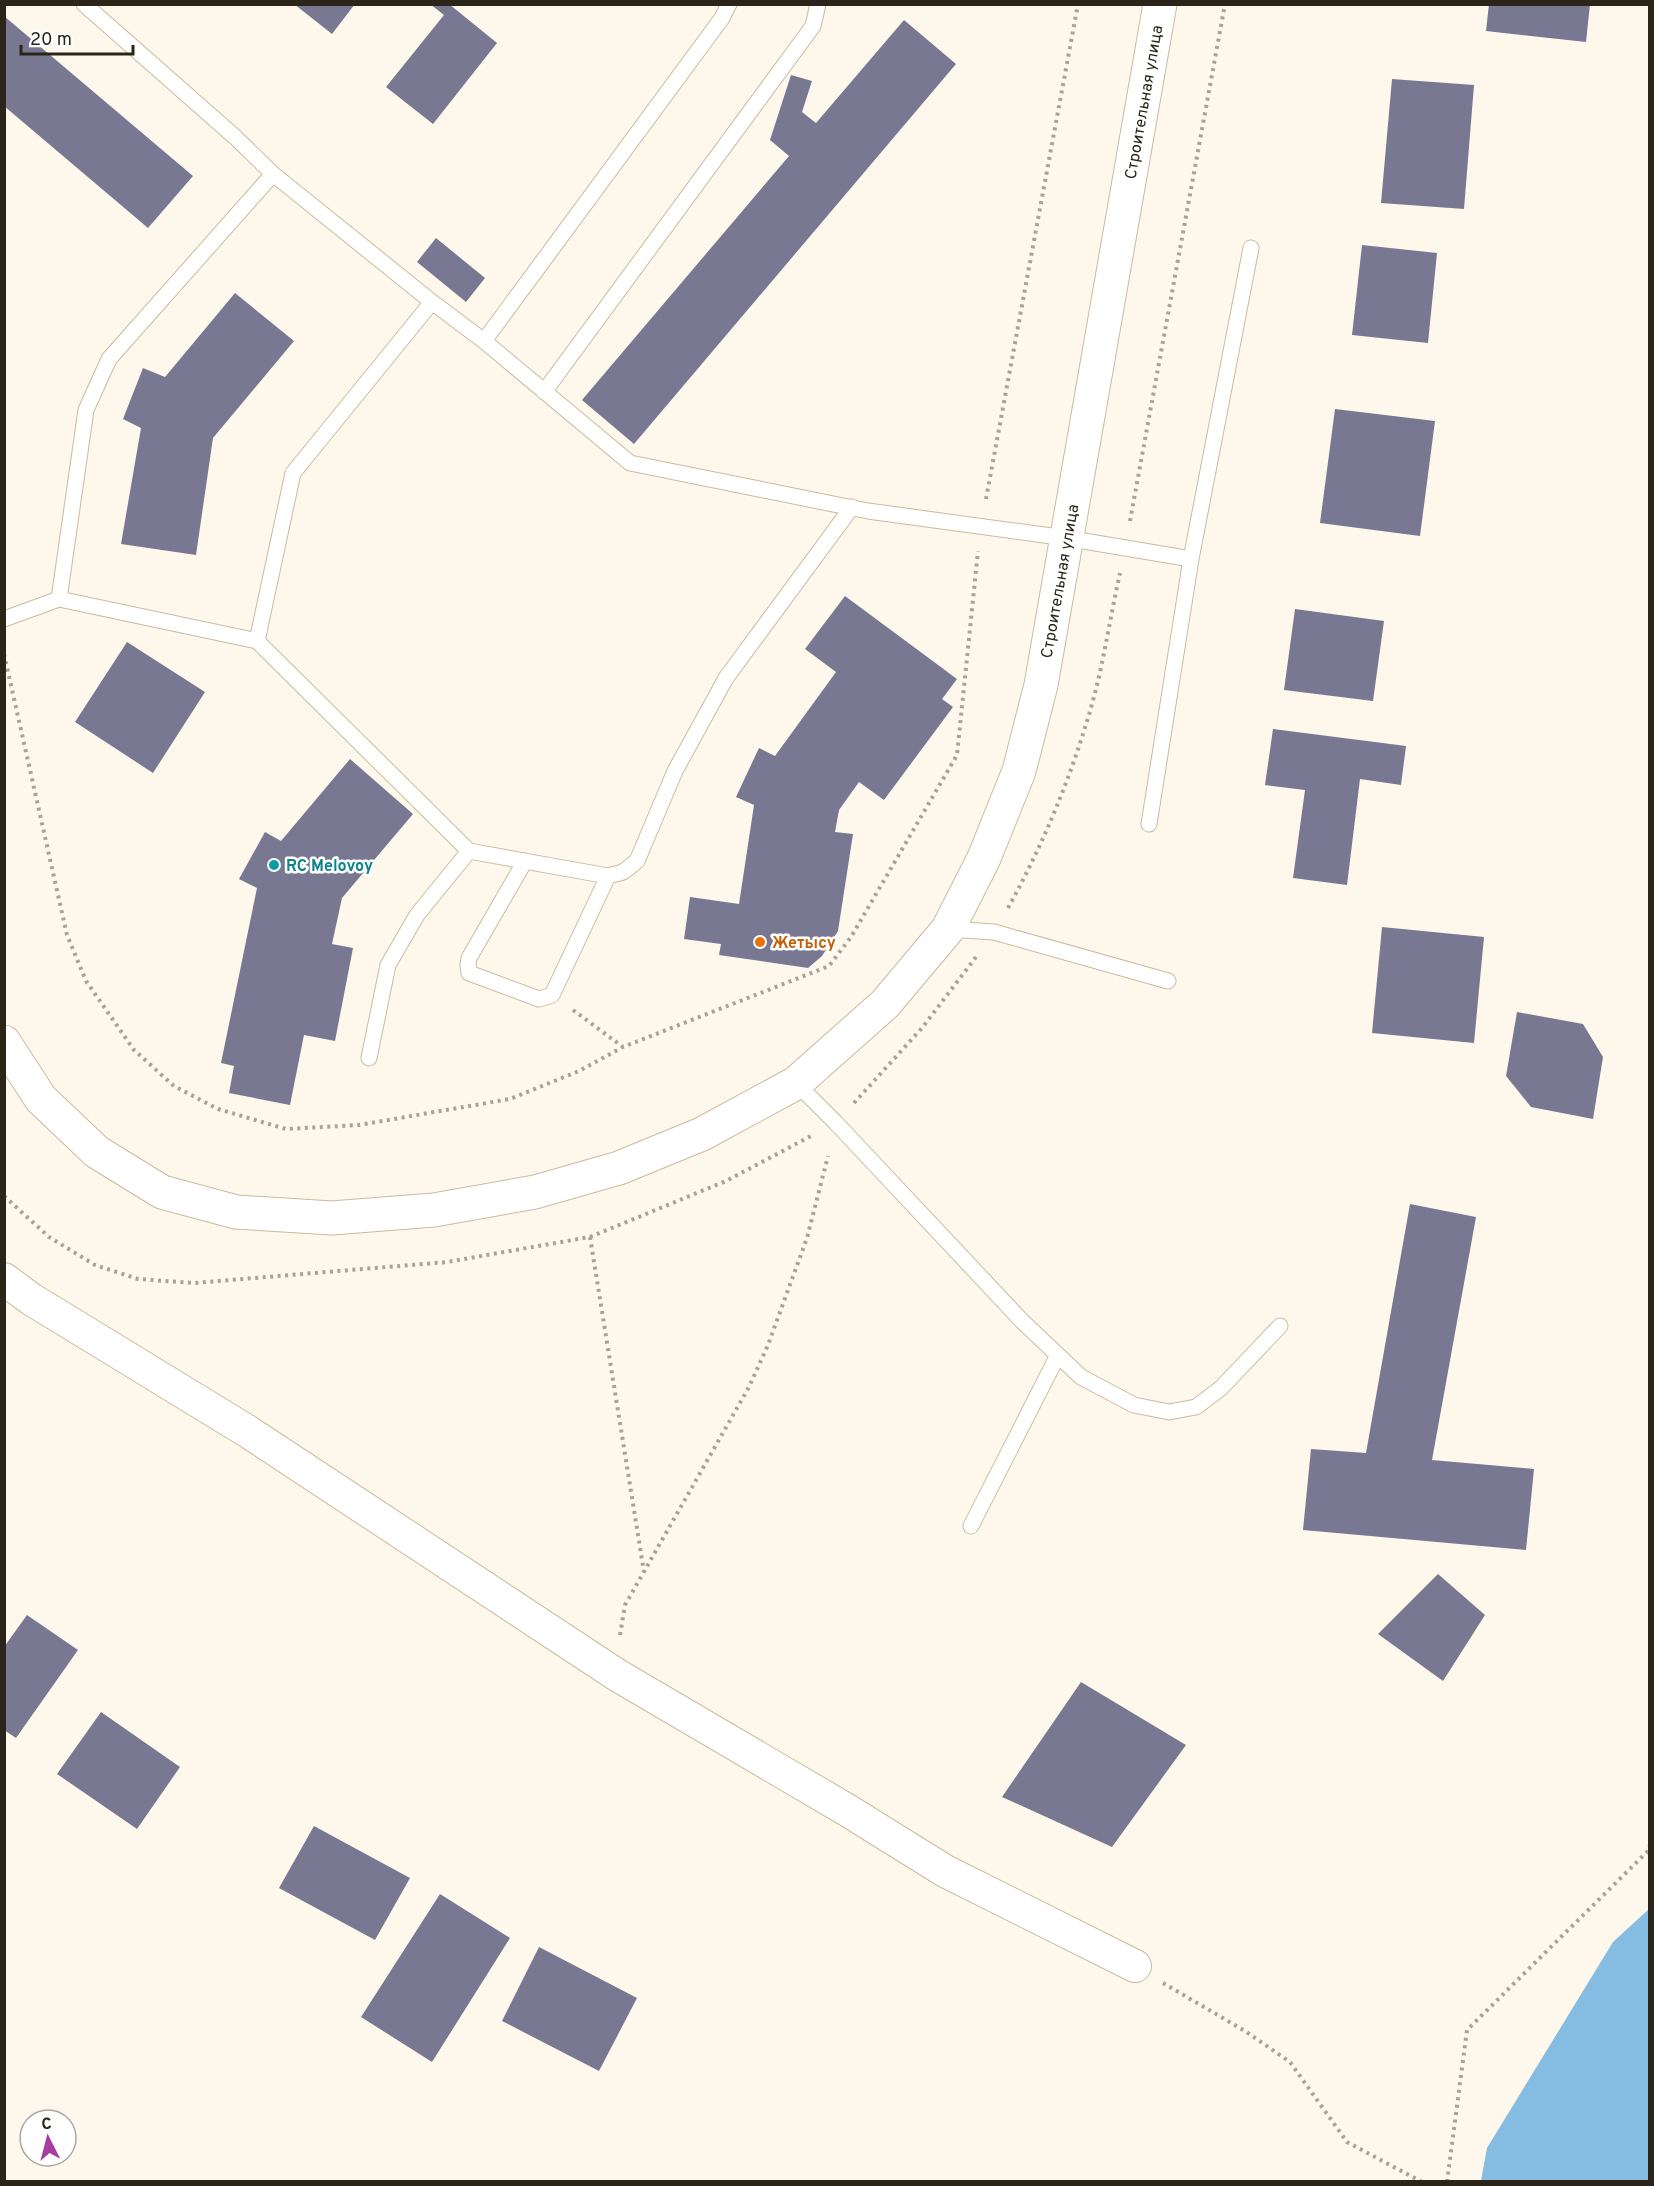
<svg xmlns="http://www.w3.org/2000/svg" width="1654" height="2186" font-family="Overpass,sans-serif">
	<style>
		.water { fill: #84bce2 }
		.building { fill: #787893 }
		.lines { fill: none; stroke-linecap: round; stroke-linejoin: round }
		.service-casing { stroke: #c9bb9f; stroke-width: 17 }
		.minor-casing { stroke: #c9bb9f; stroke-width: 34 }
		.tertiary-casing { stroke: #c9bb9f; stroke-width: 35 }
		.path { stroke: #a9a397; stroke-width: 4; stroke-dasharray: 3 4.5; stroke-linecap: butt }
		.service { stroke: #fff; stroke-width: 15 }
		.minor { stroke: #fff; stroke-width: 32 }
		.tertiary { stroke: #fff; stroke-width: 33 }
		.culture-dot { fill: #0f9aa8; stroke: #fff; stroke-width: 2 }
		.food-dot { fill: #e8710a; stroke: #fff; stroke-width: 2 }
		.labels { text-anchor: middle; stroke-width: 5; stroke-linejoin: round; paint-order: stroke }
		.street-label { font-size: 16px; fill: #2a2419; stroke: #fff }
		.culture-label { font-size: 16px; font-weight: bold; fill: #0d838f; stroke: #fff; text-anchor: start }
		.food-label { font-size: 16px; font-weight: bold; fill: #c56008; stroke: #fff; text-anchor: start }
	</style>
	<rect width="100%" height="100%" fill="#fef8ec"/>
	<path class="water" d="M 1649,1909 L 1649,2181 L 1481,2181 L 1487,2148 L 1613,1942 Z"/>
	<path class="building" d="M 294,4 L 355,4 L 332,34 Z
		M 430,4 L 449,4 L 497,43 L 433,124 L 386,87 L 444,15 Z
		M 1489,4 L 1590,4 L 1586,42 L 1486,31 Z
		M 4,16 L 193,176 L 148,228 L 4,106 Z
		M 904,20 L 956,64 L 634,444 L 582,400 L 789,156 L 770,140 L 791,75 L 812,81 L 802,112 L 816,123 Z
		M 1392,79 L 1474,85 L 1464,209 L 1381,203 Z
		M 436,238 L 485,278 L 466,302 L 417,262 Z
		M 1362,245 L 1437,253 L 1428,343 L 1352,335 Z
		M 235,293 L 294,341 L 213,438 L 196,555 L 121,544 L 141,428 L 123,419 L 143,368 L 165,377 Z
		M 1335,409 L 1435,421 L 1420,536 L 1320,523 Z
		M 845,596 L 957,679 L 942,699 L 953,707 L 884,800 L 859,782 L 839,810 L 835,832 L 853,834 L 838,931 L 822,956 L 808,968 L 719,955 L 721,944 L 684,939 L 690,897 L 739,904 L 754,805 L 736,797 L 759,748 L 775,756 L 836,672 L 805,649 Z
		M 1295,609 L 1384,621 L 1373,701 L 1284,690 Z
		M 127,642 L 205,692 L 153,773 L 75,722 Z
		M 1273,729 L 1406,746 L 1401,785 L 1360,779 L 1347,885 L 1293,878 L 1305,790 L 1265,785 Z
		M 350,759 L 413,814 L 342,898 L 332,944 L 353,948 L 335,1041 L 304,1035 L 290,1105 L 229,1093 L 234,1066 L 221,1063 L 257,888 L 239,879 L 265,832 L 281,841 Z
		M 1382,927 L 1484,937 L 1474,1043 L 1372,1033 Z
		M 1517,1012 L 1583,1024 L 1603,1057 L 1593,1119 L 1531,1107 L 1506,1076 Z
		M 1410,1204 L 1476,1217 L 1432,1460 L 1534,1469 L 1526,1550 L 1303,1530 L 1311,1449 L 1366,1453 Z
		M 1438,1574 L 1485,1615 L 1443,1681 L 1378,1634 Z
		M 27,1615 L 78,1650 L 16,1738 L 4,1730 L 4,1647 Z
		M 1081,1682 L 1186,1745 L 1112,1847 L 1002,1797 Z
		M 101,1712 L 180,1767 L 137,1829 L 57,1774 Z
		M 314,1826 L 410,1878 L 375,1940 L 279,1888 Z
		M 440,1894 L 510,1938 L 432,2062 L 361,2017 Z
		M 539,1947 L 637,1998 L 599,2071 L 502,2021 Z"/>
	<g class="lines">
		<g class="service-casing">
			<path id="service" d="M 84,4 L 235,137 L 273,174 L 432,302 L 484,341 L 630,463 L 868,511 L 1066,538 L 1191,559 L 1251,248
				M 484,341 L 722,18 L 729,4
				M 544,392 L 813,26 L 818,4
				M 59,599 L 86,410 L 109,359 L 273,174
				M 4,619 L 59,599 L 257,641 L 293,473 L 432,302
				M 257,641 L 469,851 L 417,915 L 388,965 L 369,1058
				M 1149,824 L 1191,559
				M 469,851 L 608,876 L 623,872 L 637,861 L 675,771 L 726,678 L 852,507
				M 525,861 L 469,958 L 468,965 L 469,973 L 539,999 L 552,995 L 608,876
				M 948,929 L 994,932 L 1168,981
				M 796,1083 L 836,1123 L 1022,1321 L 1081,1377 L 1134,1405 L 1169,1412 L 1196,1407 L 1221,1388 L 1280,1326
				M 971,1526 L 1058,1355"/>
		</g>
		<g class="minor-casing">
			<path id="minor" d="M 4,1279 L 31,1299 L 247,1431 L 617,1675 L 847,1810 L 945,1871 L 1135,1966"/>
		</g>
		<g class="tertiary-casing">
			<path id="tertiary" d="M 4,1042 L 41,1099 L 97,1152 L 162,1192 L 236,1212 L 332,1218 L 434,1210 L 535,1192 L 619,1168 L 702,1134 L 796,1083 L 885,1004 L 948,929 L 984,858 L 1019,771 L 1041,685 L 1160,4"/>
		</g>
		<path class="path" d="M 986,499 L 1078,4
			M 1130,521 L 1225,4
			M 4,654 L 67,935 L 86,981 L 134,1050 L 174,1086 L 218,1109 L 286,1129 L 359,1125 L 510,1099 L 579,1071 L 623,1047 L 829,966 L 851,937 L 957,755 L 978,551
			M 1008,908 C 1045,841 1075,768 1095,693 C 1105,654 1111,613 1120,573
			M 573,1010 L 623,1047
			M 854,1103 L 922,1028 L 976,957
			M 4,1196 L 49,1237 L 95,1265 L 138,1279 L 194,1283 L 447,1262 L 590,1237 L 726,1181 L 811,1136
			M 590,1237 L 644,1572
			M 620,1635 L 625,1605 L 749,1387 L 768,1345 L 807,1238 L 828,1156
			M 1163,1983 L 1245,2031 L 1290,2062 L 1347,2142 L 1422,2182
			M 1447,2182 L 1467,2030 L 1648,1851 L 1650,1845"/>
		<use href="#service" class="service"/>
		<use href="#minor" class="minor"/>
		<use href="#tertiary" class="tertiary"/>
	</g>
	<circle class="culture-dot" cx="274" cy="865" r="6"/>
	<circle class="food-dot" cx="760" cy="942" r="6"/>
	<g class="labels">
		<g class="street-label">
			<text transform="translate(1143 102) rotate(-80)" y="6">Строительная улица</text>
			<text transform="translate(1059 581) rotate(-80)" y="6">Строительная улица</text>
		</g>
		<g class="culture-label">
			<text x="286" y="871">RC Melovoy</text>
		</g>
		<g class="food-label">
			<text x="772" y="948">Жетысу</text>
		</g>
	</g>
	<rect width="1654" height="2186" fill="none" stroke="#2a2419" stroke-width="12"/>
	<g transform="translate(48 2138) rotate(354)"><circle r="28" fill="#ffffff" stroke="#aaa7a3" stroke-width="1.5"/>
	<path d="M0-4.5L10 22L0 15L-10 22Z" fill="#a73d9e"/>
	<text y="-9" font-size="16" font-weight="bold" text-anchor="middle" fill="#2a2419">С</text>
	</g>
	<path d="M21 45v9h112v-9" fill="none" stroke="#2a2419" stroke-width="3"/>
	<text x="30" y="45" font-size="18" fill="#2a2419" stroke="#ffffff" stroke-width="4.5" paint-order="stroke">20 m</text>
</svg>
